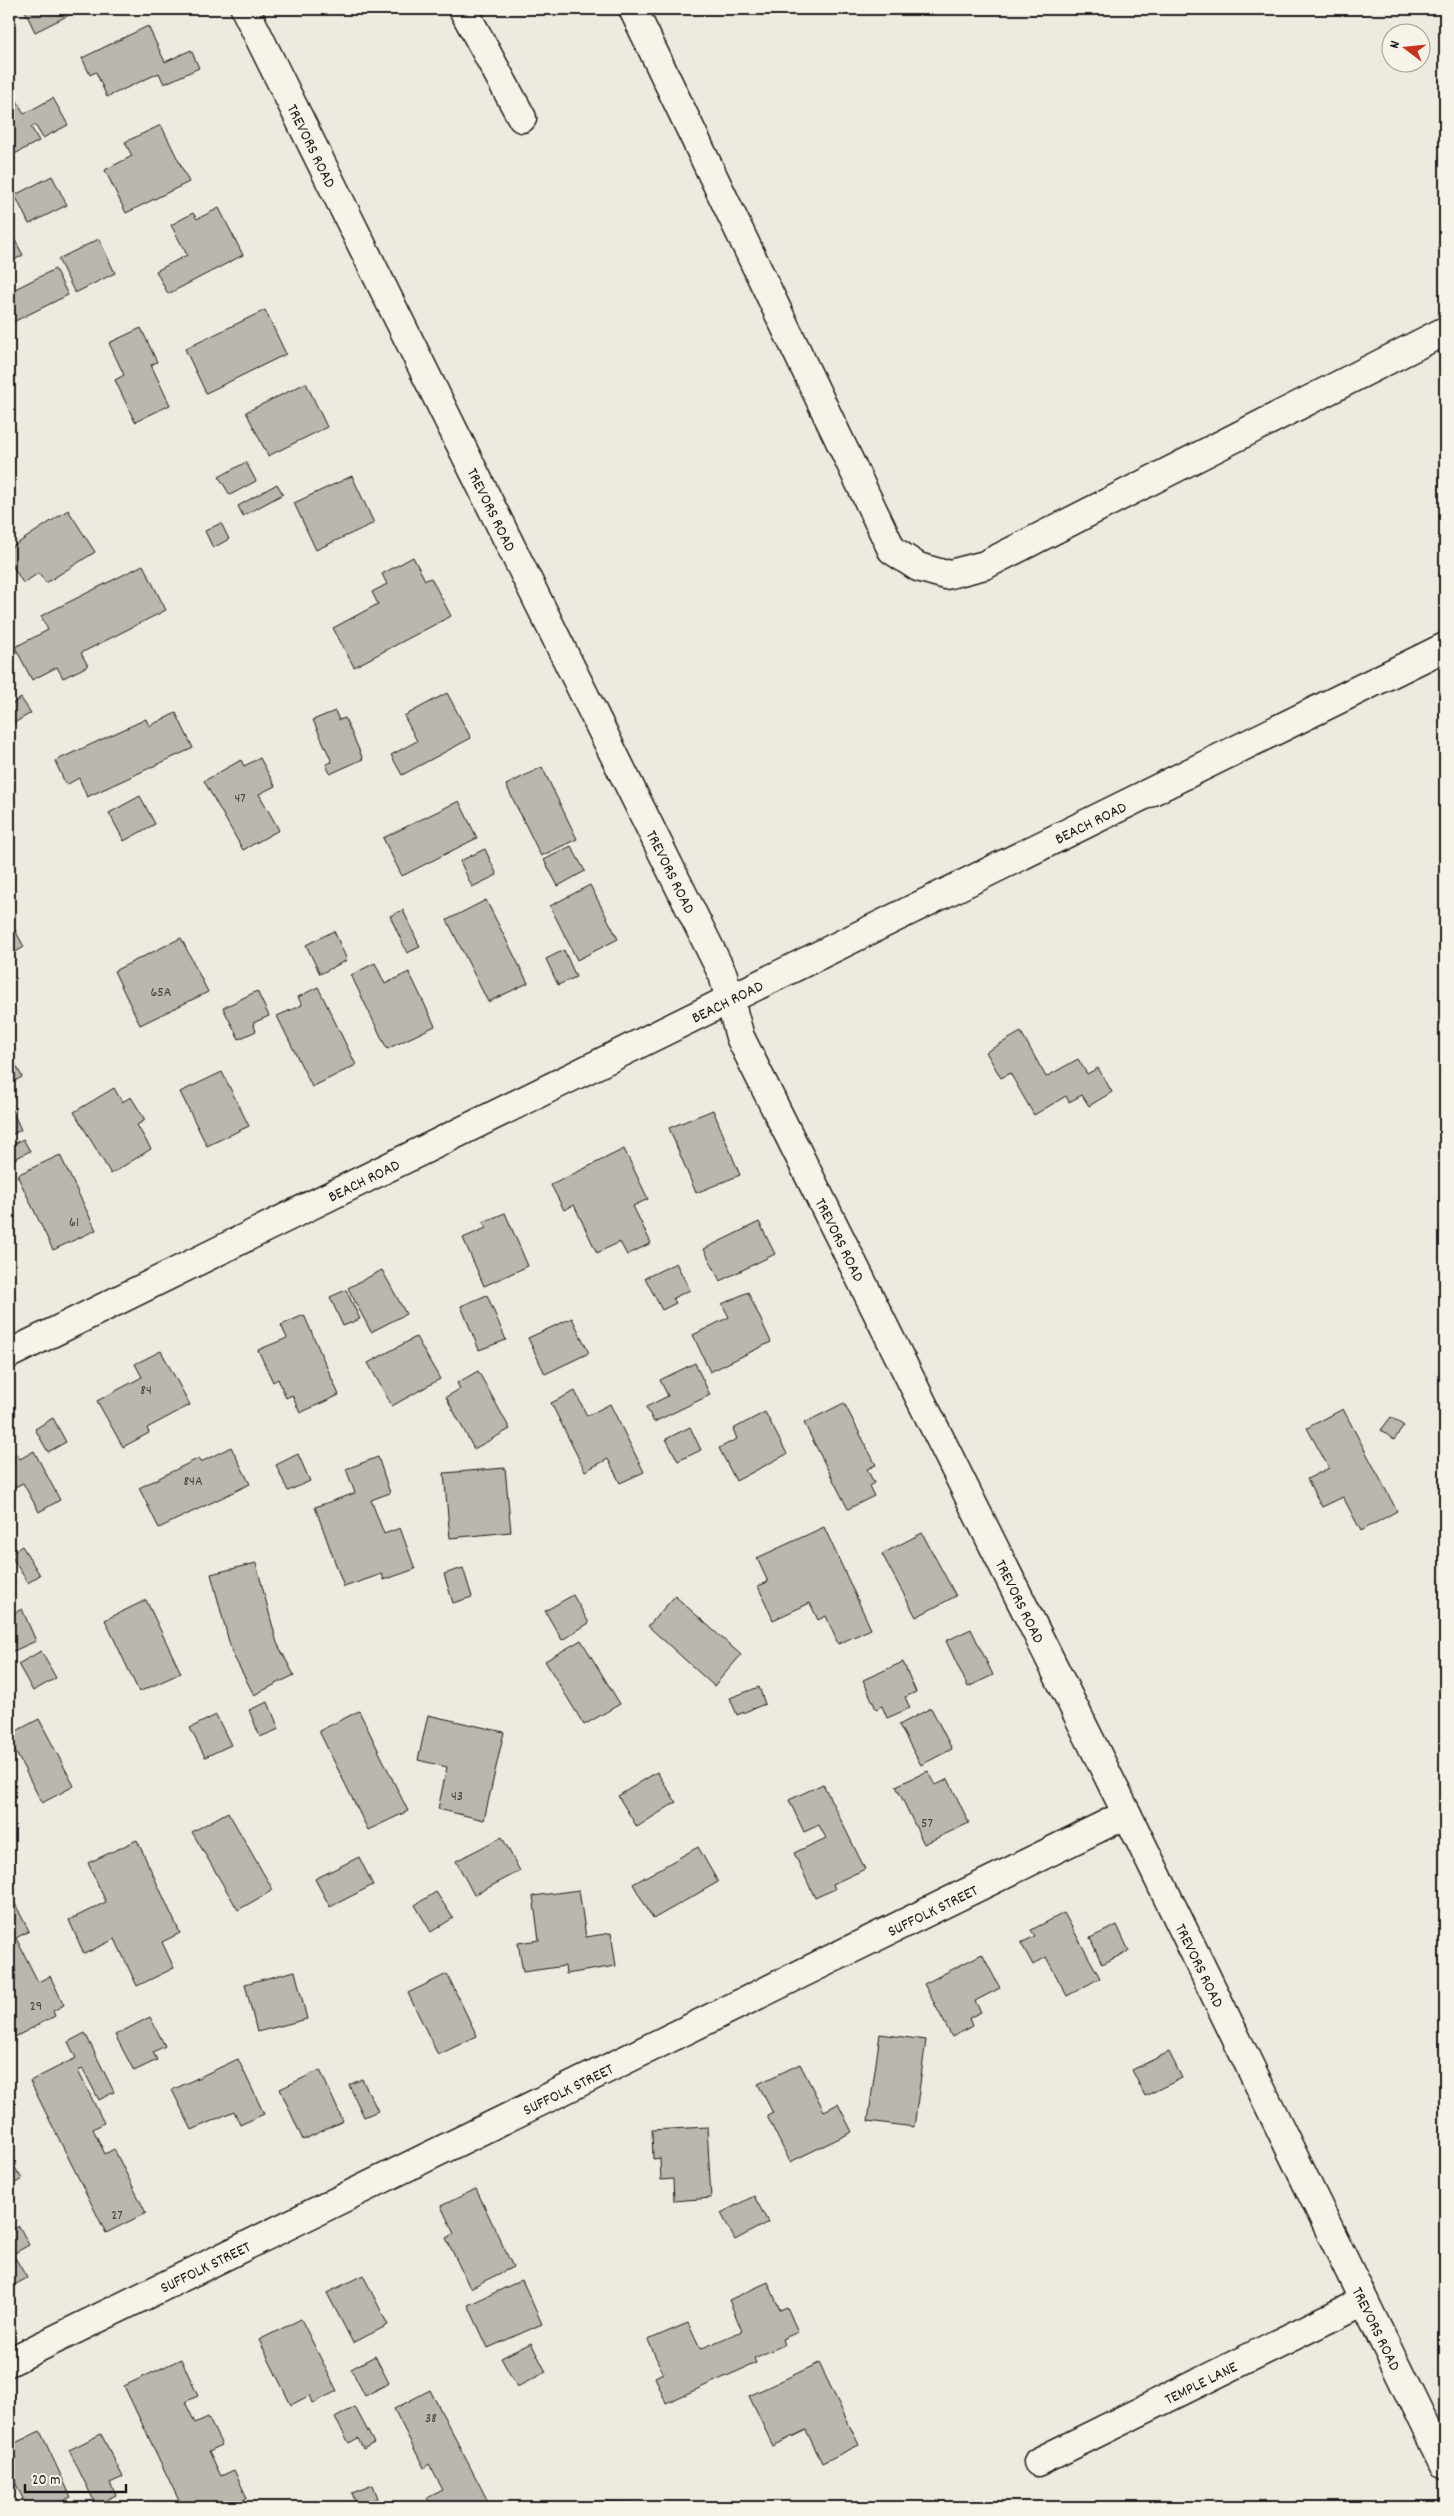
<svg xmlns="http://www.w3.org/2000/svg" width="1454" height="2516" font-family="Dekko,sans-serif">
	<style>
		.building { fill: #bab7af; stroke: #1c1c1c }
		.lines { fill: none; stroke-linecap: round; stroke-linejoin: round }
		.street-casing { stroke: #1c1c1c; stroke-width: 31 }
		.secondary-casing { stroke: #1c1c1c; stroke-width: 31 }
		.street { stroke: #f7f3e8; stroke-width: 28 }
		.secondary { stroke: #f7f3e8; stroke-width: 28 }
		.labels { text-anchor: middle; stroke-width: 4.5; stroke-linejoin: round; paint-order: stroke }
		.number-label { font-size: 14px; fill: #444341 }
		.street-label { font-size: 16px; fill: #1c1c1c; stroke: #f7f3e8 }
	</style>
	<rect width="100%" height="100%" fill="#eeeae0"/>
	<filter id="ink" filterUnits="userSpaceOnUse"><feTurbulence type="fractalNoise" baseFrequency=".02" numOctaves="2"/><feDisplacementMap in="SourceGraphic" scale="10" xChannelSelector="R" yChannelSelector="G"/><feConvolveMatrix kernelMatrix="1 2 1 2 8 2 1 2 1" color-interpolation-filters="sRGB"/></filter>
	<g filter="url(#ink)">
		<path class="building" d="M 24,9 L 81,9 L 35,32 Z
			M 148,26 L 165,62 L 191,50 L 199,68 L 164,84 L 159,73 L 107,97 L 96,72 L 90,75 L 82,58 Z
			M 9,85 L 24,114 L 53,98 L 68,125 L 43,138 L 35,125 L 31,127 L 39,141 L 9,157 Z
			M 161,125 L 189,182 L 126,213 L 105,170 L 132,156 L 125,142 Z
			M 52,176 L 67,205 L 29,224 L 15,195 Z
			M 219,208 L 243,255 L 168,294 L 156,271 L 187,255 L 171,225 L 193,213 L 197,219 Z
			M 9,229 L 23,255 L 9,263 Z
			M 99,239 L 115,273 L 75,293 L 58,259 Z
			M 55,269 L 68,295 L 9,324 L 9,292 Z
			M 265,310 L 286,354 L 206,393 L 185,349 Z
			M 141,328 L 157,362 L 151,365 L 170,405 L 135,422 L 115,380 L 124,375 L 109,343 Z
			M 306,383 L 327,427 L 268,456 L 246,412 Z
			M 246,462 L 256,481 L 230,495 L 219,477 Z
			M 352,476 L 374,523 L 316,550 L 294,503 Z
			M 277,484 L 283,494 L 243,516 L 238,506 Z
			M 68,510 L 95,552 L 46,583 L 39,573 L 23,583 L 9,560 L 9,549 Z
			M 221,523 L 229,539 L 213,548 L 205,531 Z
			M 413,557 L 425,580 L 431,578 L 451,616 L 354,667 L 333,628 L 378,604 L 372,592 L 387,584 L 382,574 Z
			M 143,565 L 166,610 L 81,653 L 88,666 L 63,678 L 57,667 L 32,680 L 15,647 L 48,630 L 41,616 Z
			M 9,582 L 14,590 L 9,594 Z
			M 447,693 L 471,738 L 402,775 L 391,755 L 417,741 L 404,716 Z
			M 21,698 L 31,713 L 9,726 L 9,706 Z
			M 335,711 L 339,720 L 345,718 L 363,759 L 330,774 L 326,764 L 332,762 L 313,720 Z
			M 176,713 L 193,748 L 87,797 L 79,778 L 66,785 L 55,761 L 146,719 L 149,726 Z
			M 260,758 L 275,786 L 259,794 L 279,830 L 243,850 L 204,781 L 241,760 L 244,766 Z
			M 542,767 L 577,839 L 541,856 L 506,785 Z
			M 140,796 L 155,824 L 124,841 L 109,813 Z
			M 459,801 L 477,838 L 402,876 L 383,838 Z
			M 571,846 L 585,871 L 558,886 L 544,860 Z
			M 485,849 L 497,875 L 472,887 L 460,861 Z
			M 590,885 L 618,939 L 577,960 L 550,906 Z
			M 486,900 L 528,983 L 488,1002 L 447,920 Z
			M 403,910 L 420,947 L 407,953 L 390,916 Z
			M 13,926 L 24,947 L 9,956 L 9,929 Z
			M 334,931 L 347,960 L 320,974 L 306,945 Z
			M 181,938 L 208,992 L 140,1025 L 114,971 Z
			M 564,950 L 576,977 L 558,985 L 546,959 Z
			M 375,963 L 385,984 L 409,972 L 435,1026 L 387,1049 L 351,975 Z
			M 318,987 L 356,1065 L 312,1087 L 277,1016 L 302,1005 L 298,997 Z
			M 257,991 L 269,1016 L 253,1023 L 256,1031 L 239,1039 L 223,1008 Z
			M 1021,1032 L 1046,1077 L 1078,1059 L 1087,1074 L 1098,1068 L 1112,1092 L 1089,1106 L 1082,1095 L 1069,1102 L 1066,1096 L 1034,1115 L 1010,1073 L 1001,1078 L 986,1052 Z
			M 9,1051 L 22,1077 L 9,1084 Z
			M 222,1072 L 249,1126 L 207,1146 L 180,1092 Z
			M 114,1088 L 122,1102 L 131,1097 L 145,1120 L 137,1125 L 151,1149 L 111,1174 L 74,1112 Z
			M 9,1103 L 21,1130 L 9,1136 Z
			M 713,1110 L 740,1175 L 696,1193 L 669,1128 Z
			M 23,1139 L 30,1151 L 9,1162 L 9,1147 Z
			M 624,1149 L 648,1199 L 633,1206 L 651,1243 L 627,1255 L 620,1242 L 597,1253 L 574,1205 L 564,1210 L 551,1185 Z
			M 60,1155 L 96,1230 L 53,1250 L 17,1175 Z
			M 505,1213 L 528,1266 L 484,1286 L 463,1238 L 486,1228 L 483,1222 Z
			M 759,1222 L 775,1254 L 720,1281 L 704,1249 Z
			M 676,1263 L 690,1290 L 673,1298 L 676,1303 L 662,1310 L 645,1278 Z
			M 382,1270 L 406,1314 L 371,1332 L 348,1288 Z
			M 346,1290 L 360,1319 L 343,1326 L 330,1297 Z
			M 748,1292 L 771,1342 L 710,1372 L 693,1335 L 729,1317 L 722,1304 Z
			M 487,1295 L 506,1340 L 479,1350 L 461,1306 Z
			M 304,1315 L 339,1395 L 300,1413 L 292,1395 L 286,1398 L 278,1379 L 273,1382 L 258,1350 L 287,1338 L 281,1325 Z
			M 572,1318 L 589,1353 L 545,1374 L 528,1338 Z
			M 416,1337 L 440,1379 L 392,1406 L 368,1363 Z
			M 161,1351 L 190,1405 L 147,1428 L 149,1433 L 123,1447 L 97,1401 L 142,1377 L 135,1364 Z
			M 695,1363 L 710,1395 L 654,1422 L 646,1407 L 668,1396 L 660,1380 Z
			M 478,1371 L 510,1429 L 474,1449 L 446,1397 L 460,1389 L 457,1383 Z
			M 575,1391 L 587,1416 L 610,1404 L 644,1472 L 620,1483 L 608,1459 L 585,1471 L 551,1403 Z
			M 844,1403 L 876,1465 L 867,1469 L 874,1483 L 869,1486 L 874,1496 L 848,1509 L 804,1423 Z
			M 1343,1409 L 1397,1511 L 1361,1531 L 1343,1497 L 1322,1507 L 1307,1479 L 1329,1468 L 1307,1428 Z
			M 765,1412 L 787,1454 L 736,1481 L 719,1448 L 737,1439 L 733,1429 Z
			M 1391,1417 L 1404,1426 L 1394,1440 L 1381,1430 Z
			M 53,1418 L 66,1442 L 48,1452 L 35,1429 Z
			M 690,1427 L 701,1450 L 678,1461 L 666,1439 Z
			M 231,1447 L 250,1484 L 159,1528 L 139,1488 L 199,1458 L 201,1462 Z
			M 34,1451 L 60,1500 L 39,1512 L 23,1483 L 9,1490 L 9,1458 L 17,1454 L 20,1459 Z
			M 298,1454 L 310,1481 L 288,1491 L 276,1465 Z
			M 378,1457 L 390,1493 L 371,1500 L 384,1534 L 400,1528 L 415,1569 L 384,1580 L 382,1574 L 344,1587 L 315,1507 L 355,1493 L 346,1469 Z
			M 505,1468 L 511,1532 L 450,1538 L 444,1473 Z
			M 824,1527 L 871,1629 L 838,1644 L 826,1616 L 818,1620 L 810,1603 L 773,1620 L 758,1586 L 768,1582 L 757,1558 Z
			M 922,1533 L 956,1596 L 916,1617 L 882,1554 Z
			M 22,1546 L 40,1575 L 28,1583 L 10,1554 Z
			M 256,1563 L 277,1643 L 294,1675 L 254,1695 L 232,1653 L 211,1574 Z
			M 463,1568 L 472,1597 L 453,1603 L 444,1574 Z
			M 573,1595 L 589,1623 L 562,1640 L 545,1611 Z
			M 675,1596 L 741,1655 L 714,1686 L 648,1626 Z
			M 146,1600 L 181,1673 L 139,1692 L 105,1620 Z
			M 22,1609 L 36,1641 L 9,1653 L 9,1615 Z
			M 971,1629 L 993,1675 L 968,1687 L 946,1641 Z
			M 581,1640 L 620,1704 L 584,1725 L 545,1661 Z
			M 41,1651 L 56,1678 L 33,1691 L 18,1664 Z
			M 903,1662 L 916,1692 L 905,1697 L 910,1708 L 887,1718 L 882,1706 L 876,1709 L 863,1680 Z
			M 759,1687 L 765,1704 L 737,1715 L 730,1698 Z
			M 268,1702 L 279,1729 L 260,1737 L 249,1710 Z
			M 931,1708 L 952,1749 L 921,1765 L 899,1725 Z
			M 359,1711 L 408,1811 L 368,1830 L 319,1731 Z
			M 216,1715 L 231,1745 L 205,1757 L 190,1728 Z
			M 428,1715 L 504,1732 L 484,1820 L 438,1809 L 447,1767 L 418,1760 Z
			M 39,1719 L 74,1786 L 42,1803 L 9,1739 L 9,1735 Z
			M 928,1771 L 936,1785 L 948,1779 L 969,1823 L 924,1844 L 896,1786 Z
			M 657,1772 L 676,1802 L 637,1827 L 618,1796 Z
			M 823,1784 L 865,1869 L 833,1884 L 835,1889 L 815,1898 L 794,1853 L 826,1838 L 819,1825 L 804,1832 L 789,1800 Z
			M 228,1812 L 273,1890 L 238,1910 L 192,1832 Z
			M 502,1837 L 520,1871 L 474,1895 L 456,1861 Z
			M 137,1840 L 180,1933 L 162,1942 L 174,1968 L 137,1986 L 115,1939 L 84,1954 L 69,1920 L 106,1902 L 88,1863 Z
			M 698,1847 L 718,1882 L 653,1919 L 633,1884 Z
			M 359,1857 L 373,1885 L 330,1907 L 315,1879 Z
			M 579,1890 L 586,1937 L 611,1933 L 616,1966 L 566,1974 L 565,1966 L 523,1972 L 518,1943 L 539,1940 L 533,1896 Z
			M 436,1892 L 453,1918 L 431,1932 L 415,1905 Z
			M 14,1902 L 29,1931 L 16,1938 L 38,1982 L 50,1976 L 64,2005 L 53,2011 L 55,2016 L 13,2038 L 9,2030 L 9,1904 Z
			M 1064,1913 L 1100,1978 L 1067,1996 L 1046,1957 L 1033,1965 L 1021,1943 L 1035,1936 L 1031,1930 Z
			M 1117,1925 L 1129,1951 L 1102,1964 L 1090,1938 Z
			M 982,1954 L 1000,1988 L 975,2001 L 981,2012 L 969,2018 L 972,2026 L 952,2037 L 924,1984 Z
			M 295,1971 L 307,2019 L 257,2032 L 245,1984 Z
			M 447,1974 L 477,2036 L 438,2055 L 408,1993 Z
			M 150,2017 L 165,2046 L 153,2052 L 157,2060 L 134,2071 L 115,2035 Z
			M 85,2033 L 114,2092 L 99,2100 L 83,2069 L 78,2071 L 104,2123 L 93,2129 L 105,2154 L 114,2149 L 146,2213 L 106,2233 L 30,2081 L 76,2058 L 68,2042 Z
			M 880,2034 L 926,2040 L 914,2127 L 868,2121 Z
			M 1169,2052 L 1182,2078 L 1145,2096 L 1132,2070 Z
			M 238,2059 L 264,2114 L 240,2125 L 234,2111 L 192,2130 L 172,2090 Z
			M 800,2064 L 824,2111 L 838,2104 L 852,2132 L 790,2162 L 767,2116 L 773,2113 L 758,2084 Z
			M 320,2070 L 343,2121 L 303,2140 L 280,2089 Z
			M 362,2079 L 378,2111 L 364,2117 L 349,2085 Z
			M 707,2127 L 711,2198 L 674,2201 L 673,2179 L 661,2180 L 660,2158 L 653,2159 L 652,2130 Z
			M 9,2158 L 22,2179 L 9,2187 Z
			M 476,2189 L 513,2267 L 470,2288 L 446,2238 L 454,2234 L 441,2206 Z
			M 754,2196 L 768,2222 L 735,2240 L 721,2213 Z
			M 19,2226 L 29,2245 L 13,2254 L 27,2278 L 9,2288 L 9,2232 Z
			M 363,2275 L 388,2325 L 353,2343 L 327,2293 Z
			M 522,2280 L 542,2324 L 488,2348 L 468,2305 Z
			M 768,2282 L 780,2310 L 787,2307 L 798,2332 L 782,2339 L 784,2345 L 754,2358 L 756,2363 L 666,2403 L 655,2377 L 663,2373 L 648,2340 L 688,2323 L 700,2349 L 742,2331 L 729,2300 Z
			M 301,2319 L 337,2391 L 313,2403 L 310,2395 L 291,2405 L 259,2340 Z
			M 531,2343 L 546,2372 L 517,2387 L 501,2358 Z
			M 375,2356 L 389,2383 L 365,2396 L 351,2369 Z
			M 181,2359 L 198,2396 L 185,2402 L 195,2423 L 208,2417 L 222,2445 L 209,2451 L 221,2476 L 234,2470 L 247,2498 L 235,2505 L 236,2507 L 182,2507 L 124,2386 Z
			M 819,2363 L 859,2445 L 822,2463 L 806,2430 L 773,2446 L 749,2396 Z
			M 430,2390 L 491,2507 L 432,2507 L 427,2498 L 443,2490 L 429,2464 L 424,2468 L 394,2409 Z
			M 355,2407 L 374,2443 L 363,2449 L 358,2438 L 349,2443 L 335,2418 Z
			M 40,2431 L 71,2497 L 49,2507 L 27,2507 L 9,2470 L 9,2446 Z
			M 101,2434 L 123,2477 L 110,2483 L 116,2495 L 96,2505 L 69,2450 Z
			M 373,2485 L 378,2498 L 357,2506 L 352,2493 Z
			M 595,2501 L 646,2503 L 646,2507 L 595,2507 Z"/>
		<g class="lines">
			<g class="street-casing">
				<g id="street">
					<path id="s1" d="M 245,9 L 723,975 L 740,1037 L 1127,1814 L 1445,2467"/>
					<path d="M 463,9 L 522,118"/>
					<path d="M 633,9 L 892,550 L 918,567 L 946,575 L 985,565 L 1445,331"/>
					<path id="s2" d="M 9,2362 L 1127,1814"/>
					<path id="s3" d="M 1038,2462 L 1364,2301"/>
				</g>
			</g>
			<g class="secondary-casing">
				<g id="secondary">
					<path id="s4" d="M 9,1354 L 1445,647"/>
				</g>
			</g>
			<use href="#street" class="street"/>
			<use href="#secondary" class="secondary"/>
		</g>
	</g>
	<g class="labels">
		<g class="number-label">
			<text x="240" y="802">47</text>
			<text x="161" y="996">65A</text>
			<text x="74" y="1226">61</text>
			<text x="146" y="1394">84</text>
			<text x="193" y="1485">84A</text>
			<text x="457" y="1800">43</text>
			<text x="927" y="1827">57</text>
			<text x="36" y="2010">29</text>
			<text x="117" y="2219">27</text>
			<text x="431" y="2422">38</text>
		</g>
		<g class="street-label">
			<text dy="6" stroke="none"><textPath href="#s1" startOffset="152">TREVORS ROAD</textPath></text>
			<text dy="6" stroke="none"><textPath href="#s1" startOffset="558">TREVORS ROAD</textPath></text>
			<text dy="6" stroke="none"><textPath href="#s4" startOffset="1205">BEACH ROAD</textPath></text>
			<text dy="6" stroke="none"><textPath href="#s1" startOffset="962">TREVORS ROAD</textPath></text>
			<text dy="6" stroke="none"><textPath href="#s4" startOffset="800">BEACH ROAD</textPath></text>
			<text dy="6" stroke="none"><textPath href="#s4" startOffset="395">BEACH ROAD</textPath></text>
			<text dy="6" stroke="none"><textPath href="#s1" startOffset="1368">TREVORS ROAD</textPath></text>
			<text dy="6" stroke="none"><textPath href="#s1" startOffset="1772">TREVORS ROAD</textPath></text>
			<text dy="6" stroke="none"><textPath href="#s2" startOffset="1028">SUFFOLK STREET</textPath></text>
			<text dy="6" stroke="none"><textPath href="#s1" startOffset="2178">TREVORS ROAD</textPath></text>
			<text dy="6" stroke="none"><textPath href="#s2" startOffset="622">SUFFOLK STREET</textPath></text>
			<text dy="6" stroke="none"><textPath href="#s2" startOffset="218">SUFFOLK STREET</textPath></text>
			<text dy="6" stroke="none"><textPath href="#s1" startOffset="2582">TREVORS ROAD</textPath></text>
			<text dy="6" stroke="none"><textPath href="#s3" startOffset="181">TEMPLE LANE</textPath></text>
		</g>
	</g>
	<rect width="1454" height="2516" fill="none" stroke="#f7f3e8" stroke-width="30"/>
	<rect x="15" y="15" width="1424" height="2486" fill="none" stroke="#1c1c1c" stroke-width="2" filter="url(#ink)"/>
	<g transform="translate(1406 48) rotate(286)"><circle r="24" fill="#f7f3e8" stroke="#9f9d96"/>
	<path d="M0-4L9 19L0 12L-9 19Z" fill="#c8321e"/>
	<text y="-8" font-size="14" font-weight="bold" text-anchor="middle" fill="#1c1c1c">N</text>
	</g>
	<path d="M25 2484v8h101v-8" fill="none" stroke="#1c1c1c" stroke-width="2.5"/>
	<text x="32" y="2484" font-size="15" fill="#1c1c1c" stroke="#f7f3e8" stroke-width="4" paint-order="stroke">20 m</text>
</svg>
